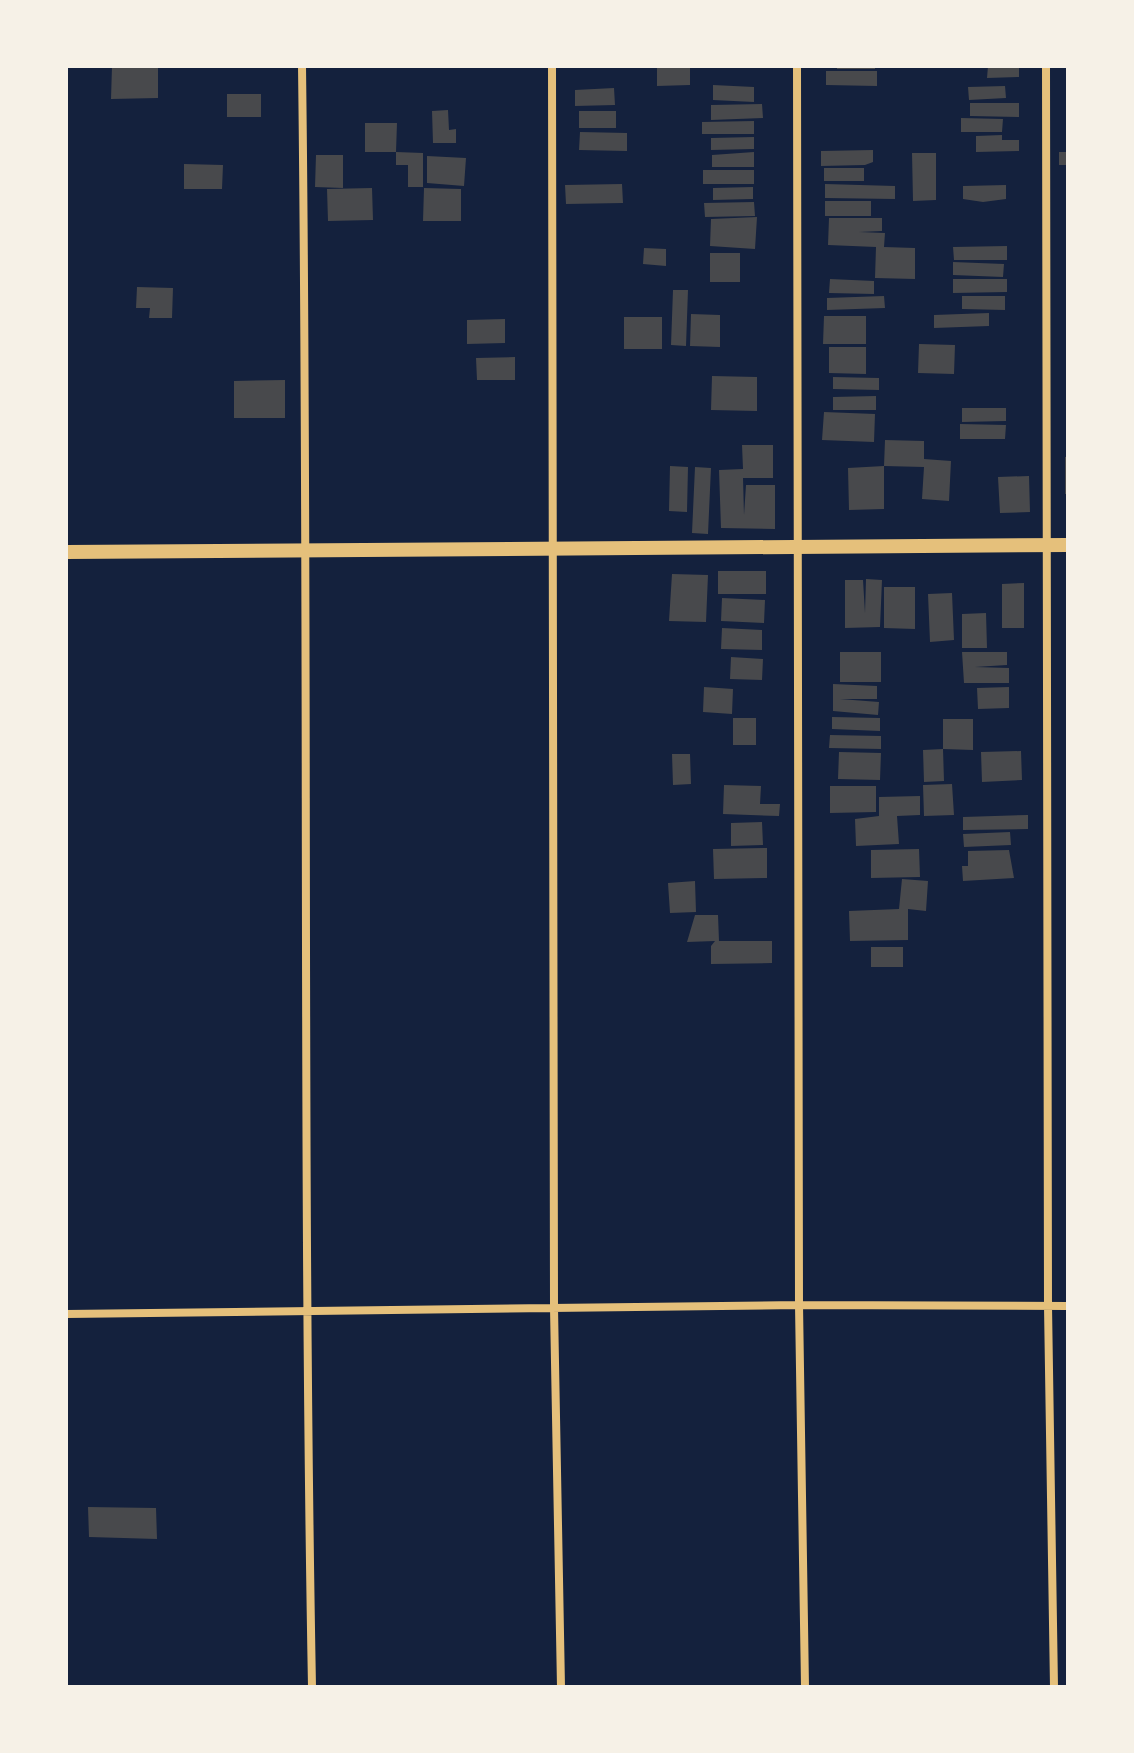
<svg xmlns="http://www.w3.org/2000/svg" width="1134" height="1753" font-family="Rubik,sans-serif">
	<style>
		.building { fill: #48494c }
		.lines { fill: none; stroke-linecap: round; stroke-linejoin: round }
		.minor { stroke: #e5c07b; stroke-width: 8 }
		.tertiary { stroke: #e5c07b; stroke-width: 14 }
	</style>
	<rect width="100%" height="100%" fill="#14213d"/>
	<path class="building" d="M 112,66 L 158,66 L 158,98 L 111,99 Z
		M 657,66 L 690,66 L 690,85 L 657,86 Z
		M 837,66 L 875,66 L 875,69 L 837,69 Z
		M 988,66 L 1019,66 L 1019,77 L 987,78 Z
		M 826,71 L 877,71 L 877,86 L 826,85 Z
		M 713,85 L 754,87 L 754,102 L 713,100 Z
		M 1005,86 L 1006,98 L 969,100 L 968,87 Z
		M 614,88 L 615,105 L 575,106 L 575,90 Z
		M 227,94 L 261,94 L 261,117 L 227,117 Z
		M 970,103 L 1019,103 L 1019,117 L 970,116 Z
		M 762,104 L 763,118 L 711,120 L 711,105 Z
		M 448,110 L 449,130 L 456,129 L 456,143 L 433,143 L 432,111 Z
		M 579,111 L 616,111 L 616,128 L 579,128 Z
		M 961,118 L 1003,119 L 1002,132 L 961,132 Z
		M 754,121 L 754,134 L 702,134 L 702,122 Z
		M 365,123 L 397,123 L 396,152 L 365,152 Z
		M 580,132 L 627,133 L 627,151 L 579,150 Z
		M 1002,135 L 1002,140 L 1019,140 L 1019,151 L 976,152 L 976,136 Z
		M 754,137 L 754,149 L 711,150 L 711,138 Z
		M 873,150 L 873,162 L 865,165 L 821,166 L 821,151 Z
		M 396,152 L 423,153 L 423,187 L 408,187 L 408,165 L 396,165 Z
		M 754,152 L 754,167 L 712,167 L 712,155 Z
		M 1059,152 L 1068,152 L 1068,165 L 1059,165 Z
		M 912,153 L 936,153 L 936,200 L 913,201 Z
		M 316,155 L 343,155 L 343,188 L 315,187 Z
		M 427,156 L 466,158 L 464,186 L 427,183 Z
		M 184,164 L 223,165 L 222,189 L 184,189 Z
		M 824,168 L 864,168 L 864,181 L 824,181 Z
		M 703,170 L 754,170 L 754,184 L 703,184 Z
		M 622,184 L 623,203 L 566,204 L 565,185 Z
		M 825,184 L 895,186 L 895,199 L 825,198 Z
		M 1006,185 L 1006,199 L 983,202 L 963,199 L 963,186 Z
		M 753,187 L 753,199 L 713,200 L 713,188 Z
		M 372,188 L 373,220 L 328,221 L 327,189 Z
		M 424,188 L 461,189 L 461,221 L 423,221 Z
		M 825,201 L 871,201 L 871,216 L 825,216 Z
		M 754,202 L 755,216 L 705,217 L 704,203 Z
		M 757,217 L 755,249 L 710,246 L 711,219 Z
		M 829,218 L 882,218 L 882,231 L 859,232 L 885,233 L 884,247 L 915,248 L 915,279 L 875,278 L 876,247 L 828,245 Z
		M 1007,246 L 1007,260 L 954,260 L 953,247 Z
		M 644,248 L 666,249 L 666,266 L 643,264 Z
		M 710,253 L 740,253 L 740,282 L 710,282 Z
		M 953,262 L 1004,264 L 1003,277 L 953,275 Z
		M 830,279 L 874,281 L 874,294 L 829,293 Z
		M 953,279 L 1007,279 L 1007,292 L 953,293 Z
		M 137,287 L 173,288 L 172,318 L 149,318 L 150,308 L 136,308 Z
		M 673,290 L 688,290 L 686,346 L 671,345 Z
		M 884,296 L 885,308 L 827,310 L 827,298 Z
		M 962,296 L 1005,296 L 1005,310 L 962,309 Z
		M 989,313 L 989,326 L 934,328 L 934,315 Z
		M 691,314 L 720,315 L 720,347 L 690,346 Z
		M 824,316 L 866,316 L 866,344 L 823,344 Z
		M 624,317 L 662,317 L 662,349 L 624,349 Z
		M 505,319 L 505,343 L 467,344 L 467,320 Z
		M 919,344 L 955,345 L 954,374 L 918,373 Z
		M 829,347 L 866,347 L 866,374 L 829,373 Z
		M 515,357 L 515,380 L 477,380 L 476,358 Z
		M 712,376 L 757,377 L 757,411 L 711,410 Z
		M 833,377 L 879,378 L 879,390 L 833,389 Z
		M 285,380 L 285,418 L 234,418 L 234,381 Z
		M 876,396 L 876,410 L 833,410 L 833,397 Z
		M 962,408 L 1006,408 L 1006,421 L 962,422 Z
		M 824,412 L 875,414 L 874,442 L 822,440 Z
		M 960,424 L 1006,425 L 1005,439 L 960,439 Z
		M 885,440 L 924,441 L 924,459 L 951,461 L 949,501 L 922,499 L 924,467 L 884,466 Z
		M 742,445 L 773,445 L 773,478 L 743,478 L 744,515 L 746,485 L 775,485 L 775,529 L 721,528 L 719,470 L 743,469 Z
		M 1065,457 L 1068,457 L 1068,494 L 1065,494 Z
		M 670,466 L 688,467 L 687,512 L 669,511 Z
		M 884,466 L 884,509 L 849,510 L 848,468 Z
		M 695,467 L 711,468 L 708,534 L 692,533 Z
		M 1029,476 L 1030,512 L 1000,513 L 998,477 Z
		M 718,571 L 766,571 L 766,594 L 718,594 Z
		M 672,574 L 708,575 L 706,622 L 669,621 Z
		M 866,579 L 882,580 L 880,627 L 845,628 L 845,580 L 863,580 L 865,613 Z
		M 1024,583 L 1024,628 L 1002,628 L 1002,584 Z
		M 884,587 L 915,587 L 915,629 L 884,628 Z
		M 952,593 L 954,640 L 930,642 L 928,594 Z
		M 722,598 L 765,600 L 764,623 L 721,621 Z
		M 986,613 L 987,648 L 962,648 L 962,614 Z
		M 722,628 L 762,630 L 762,650 L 721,649 Z
		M 840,652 L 881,652 L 881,682 L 840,682 Z
		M 962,652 L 1007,652 L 1007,665 L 975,667 L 1009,668 L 1009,683 L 964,683 Z
		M 731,657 L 763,659 L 762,680 L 730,679 Z
		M 833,684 L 877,686 L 877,699 L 840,699 L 879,702 L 878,715 L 833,711 Z
		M 704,687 L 733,689 L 732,714 L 703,712 Z
		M 1009,687 L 1009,708 L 978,709 L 977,688 Z
		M 832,717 L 880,718 L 880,731 L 832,729 Z
		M 733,718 L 756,718 L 756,745 L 733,745 Z
		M 943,719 L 973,719 L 973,750 L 943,749 Z
		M 830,735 L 881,736 L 881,749 L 829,748 Z
		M 943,749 L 944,781 L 924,782 L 923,750 Z
		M 1021,751 L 1022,780 L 982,782 L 981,752 Z
		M 839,752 L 881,753 L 880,780 L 838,779 Z
		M 672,754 L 690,754 L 691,784 L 673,785 Z
		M 952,784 L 954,815 L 924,816 L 923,785 Z
		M 724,785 L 761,786 L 760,804 L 780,804 L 779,816 L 723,814 Z
		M 830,786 L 876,786 L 876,812 L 830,813 Z
		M 920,796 L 920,815 L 897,816 L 899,844 L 856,846 L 855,819 L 879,816 L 879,797 Z
		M 1028,815 L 1028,829 L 963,830 L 963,817 Z
		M 762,822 L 763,845 L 731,846 L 731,823 Z
		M 1010,832 L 1011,845 L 964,847 L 963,834 Z
		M 767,848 L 767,878 L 714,879 L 713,849 Z
		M 919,849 L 920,877 L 871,878 L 871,850 Z
		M 1009,850 L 1014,878 L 963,881 L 962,866 L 968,866 L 968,851 Z
		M 902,879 L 928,881 L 926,911 L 908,909 L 908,940 L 850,941 L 849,911 L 899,909 Z
		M 695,881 L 696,912 L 670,913 L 668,883 Z
		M 695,915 L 718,915 L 719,941 L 772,941 L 772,963 L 711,964 L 711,946 L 715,941 L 687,942 Z
		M 871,947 L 903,947 L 903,967 L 871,967 Z
		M 88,1507 L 156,1508 L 157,1539 L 89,1537 Z"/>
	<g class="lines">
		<path class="minor" d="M 302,66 C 309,606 302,1147 312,1687
			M 552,66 L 554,1308 L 561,1687
			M 797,66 L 799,1305 L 805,1687
			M 1046,66 L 1048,1306 L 1054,1687
			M 66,1314 L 799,1305 L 1068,1306"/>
		<path class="tertiary" d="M 66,552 L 1068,545"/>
	</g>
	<rect width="1134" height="1753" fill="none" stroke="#f6f1e7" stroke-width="136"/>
</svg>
